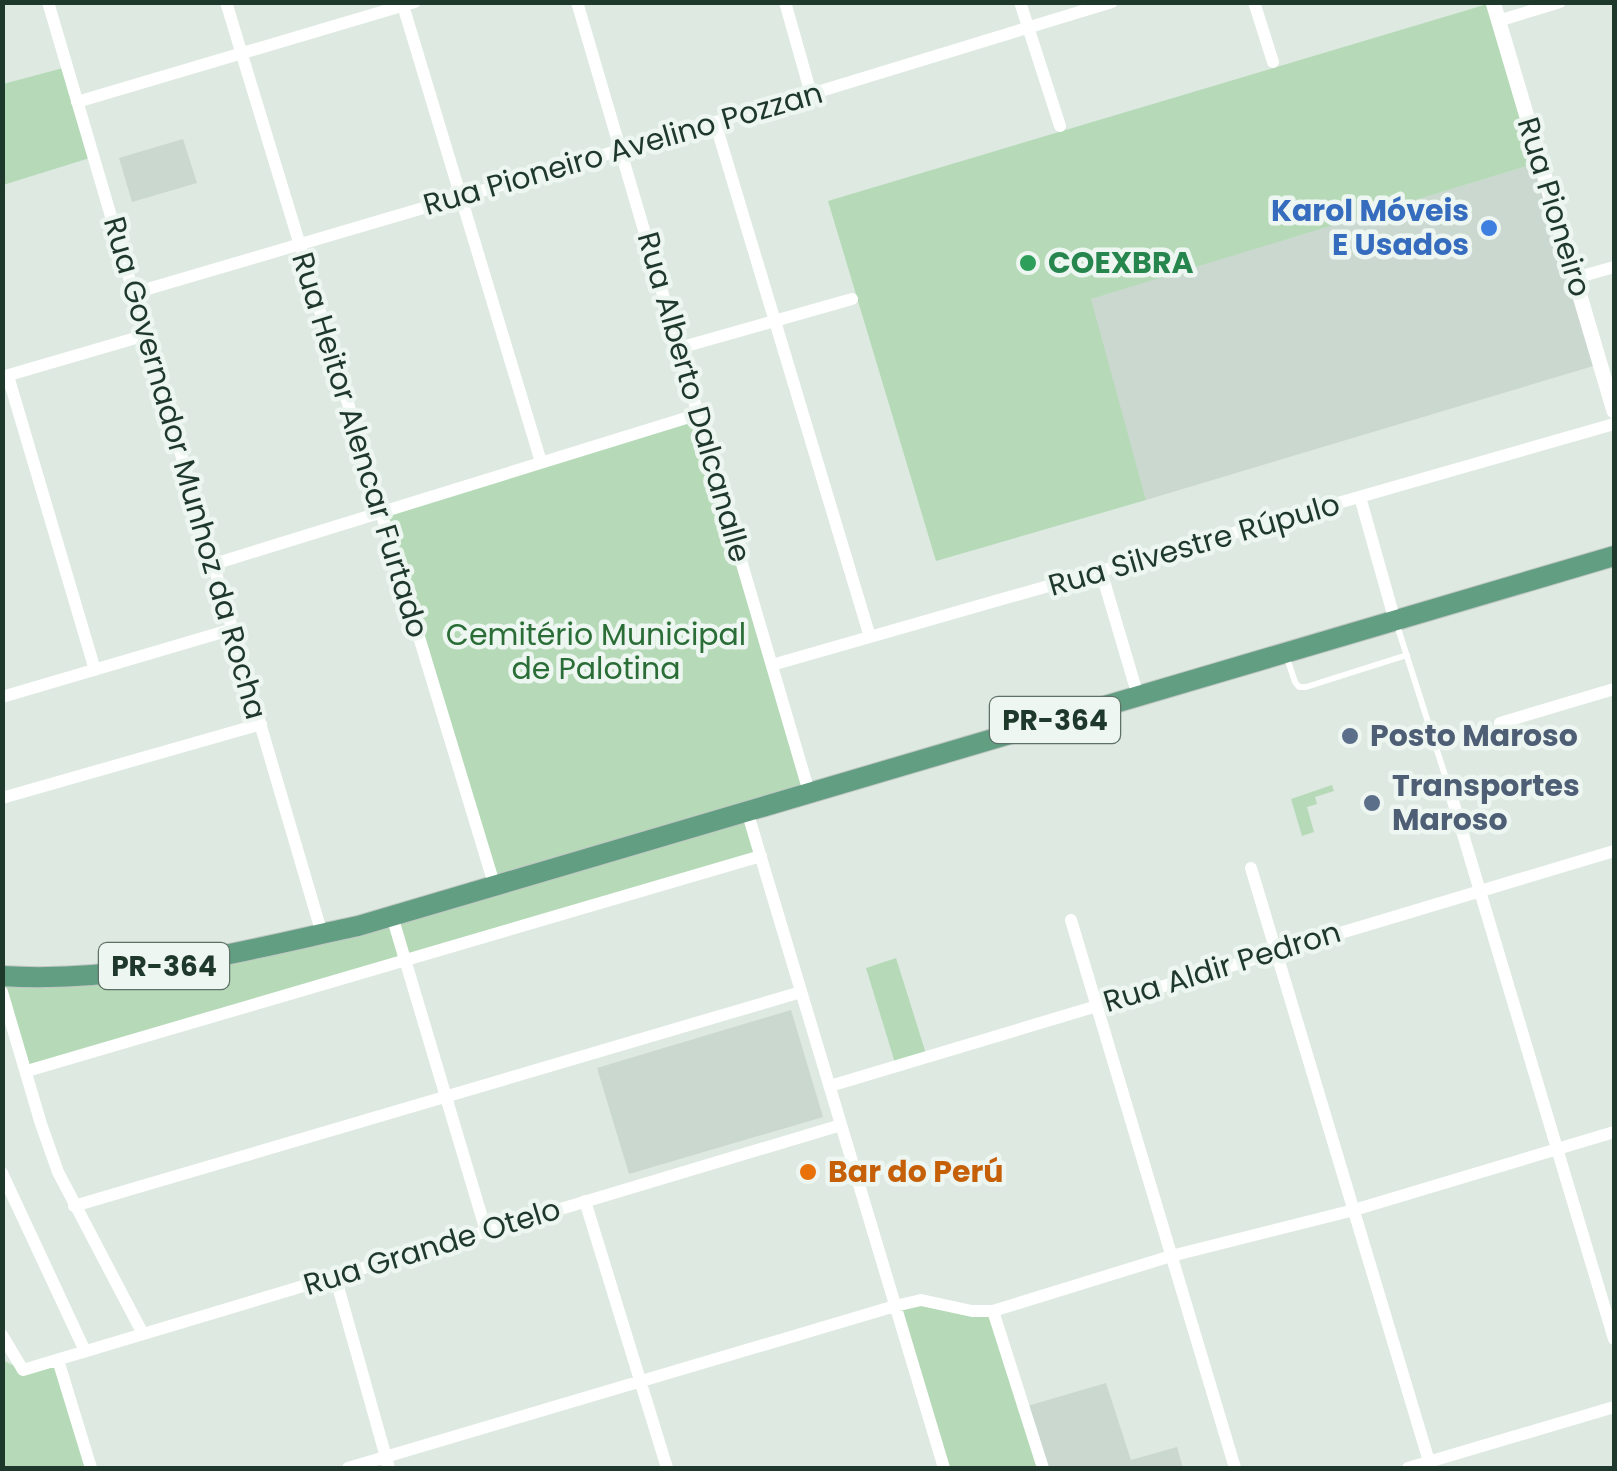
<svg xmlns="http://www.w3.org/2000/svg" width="1617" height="1471" font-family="Poppins,sans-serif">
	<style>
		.built { fill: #cbd8d0 }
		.green { fill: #b6dab8 }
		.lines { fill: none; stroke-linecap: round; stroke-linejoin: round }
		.primary-casing { stroke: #c0c7c4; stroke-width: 22 }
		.service { stroke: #fff; stroke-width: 6 }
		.minor { stroke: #fff; stroke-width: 12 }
		.tertiary { stroke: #fff; stroke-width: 15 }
		.primary { stroke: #629e82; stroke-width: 20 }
		.shop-dot { fill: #3f7fe0; stroke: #edf6f0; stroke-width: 4 }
		.leisure-dot { fill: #2e9e5b; stroke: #edf6f0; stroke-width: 4 }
		.service-dot { fill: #5c6f8a; stroke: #edf6f0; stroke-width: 4 }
		.food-dot { fill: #e8710a; stroke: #edf6f0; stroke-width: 4 }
		.labels { text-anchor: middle; stroke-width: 9; stroke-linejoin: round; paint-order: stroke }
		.shield { fill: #edf6f0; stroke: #5d7167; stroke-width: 2.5 }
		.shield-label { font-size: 28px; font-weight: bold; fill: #1f382c }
		.street-label { font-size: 30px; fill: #1f382c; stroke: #edf6f0 }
		.shop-label { font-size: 30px; font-weight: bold; fill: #366cbe; stroke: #edf6f0; text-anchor: end }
		.leisure-label { font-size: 30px; font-weight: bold; fill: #27864d; stroke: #edf6f0; text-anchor: start }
		.park-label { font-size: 30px; fill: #2a6d36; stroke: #edf6f0 }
		.service-label { font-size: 30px; font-weight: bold; fill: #4e5e75; stroke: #edf6f0; text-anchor: start }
		.food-label { font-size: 30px; font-weight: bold; fill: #c56008; stroke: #edf6f0; text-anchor: start }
	</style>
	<rect width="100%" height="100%" fill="#dde9e1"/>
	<path class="built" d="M 183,139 L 197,183 L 132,202 L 119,158 Z
		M 1540,162 L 1600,364 L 1146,500 L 1090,299 Z
		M 791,1010 L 823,1117 L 629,1174 L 597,1068 Z
		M 1106,1383 L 1131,1460 L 1177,1447 L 1183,1468 L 1043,1468 L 1024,1407 Z"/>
	<path class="green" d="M 1491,3 L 1540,162 L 1091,299 L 1146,500 L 936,561 L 828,201 Z
		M 67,67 L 93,157 L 3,185 L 3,84 Z
		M 699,414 L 809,792 L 747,811 L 761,856 L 27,1071 L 3,992 L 2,976 L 99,974 L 495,887 L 379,511 Z
		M 1332,785 L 1334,791 L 1315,797 L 1317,804 L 1307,807 L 1314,832 L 1302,836 L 1291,799 Z
		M 896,958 L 927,1057 L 896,1066 L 866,968 Z
		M 921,1300 L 993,1311 L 1043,1468 L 944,1468 L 895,1306 Z
		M 2,1360 L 23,1370 L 58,1360 L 91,1468 L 3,1468 Z"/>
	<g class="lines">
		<g class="primary-casing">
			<path id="primary" d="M 2,976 C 123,984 241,951 358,926 L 1614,556"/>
		</g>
		<path class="service" d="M 1396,622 L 1450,791
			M 1287,658 L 1295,682 L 1299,687 L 1306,687 L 1407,655"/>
		<path class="minor" d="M 48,2 L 322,934
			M 226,2 L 495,887
			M 402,2 L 541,462
			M 577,2 L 809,792
			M 785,2 L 811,94
			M 1020,2 L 1060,126
			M 1254,2 L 1273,62
			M 1498,21 L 1560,2
			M 77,102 L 415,2
			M 715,122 L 870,637
			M 1575,278 L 1614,267
			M 134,293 L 811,94 L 1112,2
			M 679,348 L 852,299
			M 8,376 L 95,670
			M 2,377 L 146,335
			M 1360,497 L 1395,621
			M 214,564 L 699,414
			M 1101,571 L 1138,696
			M 772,665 L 1614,424
			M 2,697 L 233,629
			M 1500,723 L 1614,689
			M 1450,791 L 1614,1339
			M 2,798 L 261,724
			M 747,811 L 944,1468
			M 1251,868 L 1431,1468
			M 392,916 L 486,1231
			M 1071,920 L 1235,1468
			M 2,992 L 41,1124 L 58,1172 L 143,1334
			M 27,1071 L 761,856
			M 830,1086 L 1614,851
			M 2,1173 L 85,1351
			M 585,1201 L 667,1468
			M 74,1206 L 801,992
			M 335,1276 L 389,1468
			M 993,1311 L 1043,1468
			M 2,1335 L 23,1370 L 841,1125
			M 58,1360 L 91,1468
			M 348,1468 L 895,1306 L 921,1300 L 972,1311 L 993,1311 L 1171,1256 L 1354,1210 L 1614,1132
			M 1408,1468 L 1614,1407"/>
		<path class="tertiary" d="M 1493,2 L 1614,411"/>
		<use href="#primary" class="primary"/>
	</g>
	<circle class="shop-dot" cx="1489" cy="228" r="10"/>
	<circle class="leisure-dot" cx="1028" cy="263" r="10"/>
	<g class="service-dot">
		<circle cx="1350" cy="736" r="10"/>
		<circle cx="1372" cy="803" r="10"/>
	</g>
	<circle class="food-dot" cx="808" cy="1172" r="10"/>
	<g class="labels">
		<g class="shield">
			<rect x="990" y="697" width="130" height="46" rx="8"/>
			<rect x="99" y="943" width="130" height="46" rx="8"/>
		</g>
		<g class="shield-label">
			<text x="1055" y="730">PR-364</text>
			<text x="164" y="976">PR-364</text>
		</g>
		<g class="street-label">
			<text transform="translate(623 149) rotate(-16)" y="10">Rua Pioneiro Avelino Pozzan</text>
			<text transform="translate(1554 207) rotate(73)" y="10">Rua Pioneiro</text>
			<text transform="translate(694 397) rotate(74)" y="10">Rua Alberto Dalcanalle</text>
			<text transform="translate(360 445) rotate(73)" y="10">Rua Heitor Alencar Furtado</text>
			<text transform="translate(185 468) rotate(74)" y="10">Rua Governador Munhoz da Rocha</text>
			<text transform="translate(1194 545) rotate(-16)" y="10">Rua Silvestre Rúpulo</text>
			<text transform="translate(1222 967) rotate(-17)" y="10">Rua Aldir Pedron</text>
			<text transform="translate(432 1247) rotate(-17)" y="10">Rua Grande Otelo</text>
		</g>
		<g class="shop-label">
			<text x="1469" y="221">Karol Móveis<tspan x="1469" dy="34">E Usados</tspan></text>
		</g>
		<g class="leisure-label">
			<text x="1048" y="273">COEXBRA</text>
		</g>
		<g class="park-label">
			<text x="596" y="645">Cemitério Municipal<tspan x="596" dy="34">de Palotina</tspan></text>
		</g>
		<g class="service-label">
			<text x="1370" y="746">Posto Maroso</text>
			<text x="1392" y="796">Transportes<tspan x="1392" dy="34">Maroso</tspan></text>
		</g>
		<g class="food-label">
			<text x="828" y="1182">Bar do Perú</text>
		</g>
	</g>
	<rect width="1617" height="1471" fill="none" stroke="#1f382c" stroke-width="10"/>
</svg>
